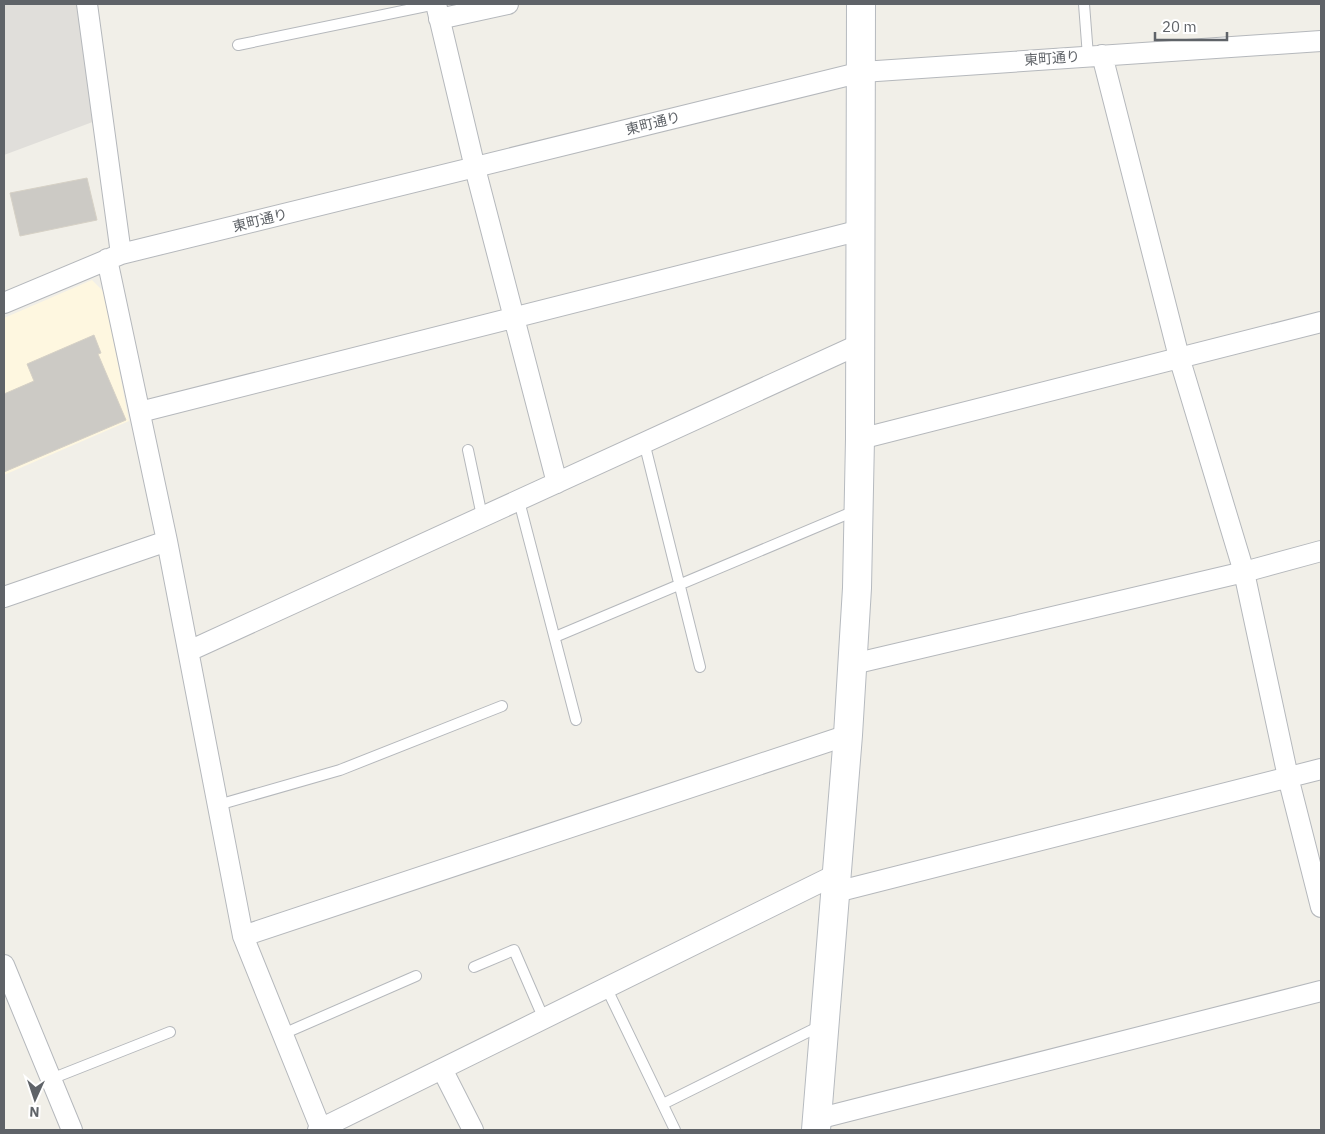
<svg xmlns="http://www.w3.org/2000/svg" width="1325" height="1134" font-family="'IBM Plex Sans','Noto Sans JP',sans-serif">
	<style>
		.commercial { fill: #fef7e0 }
		.industrial { fill: #e0deda }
		.building { fill: #cccac5; stroke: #d6d1c6 }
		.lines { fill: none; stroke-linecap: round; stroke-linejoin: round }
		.lane-casing { stroke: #b5b8bc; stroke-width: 12 }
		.street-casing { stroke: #b5b8bc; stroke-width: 22 }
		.secondary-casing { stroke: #b6babf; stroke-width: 30 }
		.lane { stroke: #fff; stroke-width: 10 }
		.street { stroke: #fff; stroke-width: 20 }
		.secondary { stroke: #fff; stroke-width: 28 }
		.labels { text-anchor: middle; stroke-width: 5; stroke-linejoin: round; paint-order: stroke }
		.street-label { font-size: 14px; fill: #5f6368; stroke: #fff }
	</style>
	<rect width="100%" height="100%" fill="#f1efe8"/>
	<path class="commercial" d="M 92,280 L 104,292 L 129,421 L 4,475 L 4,318 Z"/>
	<path class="industrial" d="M 4,4 L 78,4 L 98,120 L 4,155 Z"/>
	<path class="building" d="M 87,178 L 97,220 L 20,236 L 10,193 Z
		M 94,335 L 101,353 L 98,354 L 126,420 L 4,472 L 4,394 L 34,381 L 27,364 Z"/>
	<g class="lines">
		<g class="lane-casing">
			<path id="lane" d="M 1084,4 L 1088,56
				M 238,45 L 436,4
				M 644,442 L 700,667
				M 468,450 L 482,516
				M 519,501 L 576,720
				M 555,637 L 857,510
				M 218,805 L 340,770 L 502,706
				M 474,967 L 514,950 L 543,1017
				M 606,987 L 675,1130
				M 283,1034 L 416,976
				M 51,1079 L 170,1032
				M 663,1104 L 822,1025"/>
		</g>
		<g class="street-casing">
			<path id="street" d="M 87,4 L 121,254
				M 436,4 L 475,168 L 557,483
				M 439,19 L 508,4
				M 1102,55 L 1179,357 L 1244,572 L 1288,777 L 1321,907
				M 107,259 L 167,541 L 243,936 L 321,1129
				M 4,303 L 121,254 L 862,72 L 1321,41
				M 140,412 L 861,230
				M 860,439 L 1321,322
				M 4,597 L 167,541
				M 189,651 L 860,344
				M 853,664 L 1244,572 L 1321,551
				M 836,892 L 1321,769
				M 243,936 L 848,735
				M 4,965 L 72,1130
				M 442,1069 L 473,1130
				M 817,1119 L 1321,991
				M 318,1130 L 837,874"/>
		</g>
		<g class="secondary-casing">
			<path id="secondary" d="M 816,1130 L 848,735 L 857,588 L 860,439 L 861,4"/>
		</g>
		<use href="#lane" class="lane"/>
		<use href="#street" class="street"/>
		<use href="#secondary" class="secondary"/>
	</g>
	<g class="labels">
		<g class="street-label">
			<text transform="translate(1052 58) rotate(-4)" y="5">東町通り</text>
			<text transform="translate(653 123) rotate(-14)" y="5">東町通り</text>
			<text transform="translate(260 220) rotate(-14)" y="5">東町通り</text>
		</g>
	</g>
	<rect width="1325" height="1134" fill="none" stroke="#5f6368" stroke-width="10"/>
	<g transform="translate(35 1099) rotate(183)" stroke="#ffffff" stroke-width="4" paint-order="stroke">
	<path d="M0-4L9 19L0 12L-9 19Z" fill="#5f6368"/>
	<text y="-8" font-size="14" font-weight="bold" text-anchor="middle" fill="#5f6368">N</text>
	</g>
	<path d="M1155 32v8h72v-8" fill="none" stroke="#5f6368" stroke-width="2.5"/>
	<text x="1162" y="32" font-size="15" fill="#5f6368" stroke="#ffffff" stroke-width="4" paint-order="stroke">20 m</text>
</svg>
